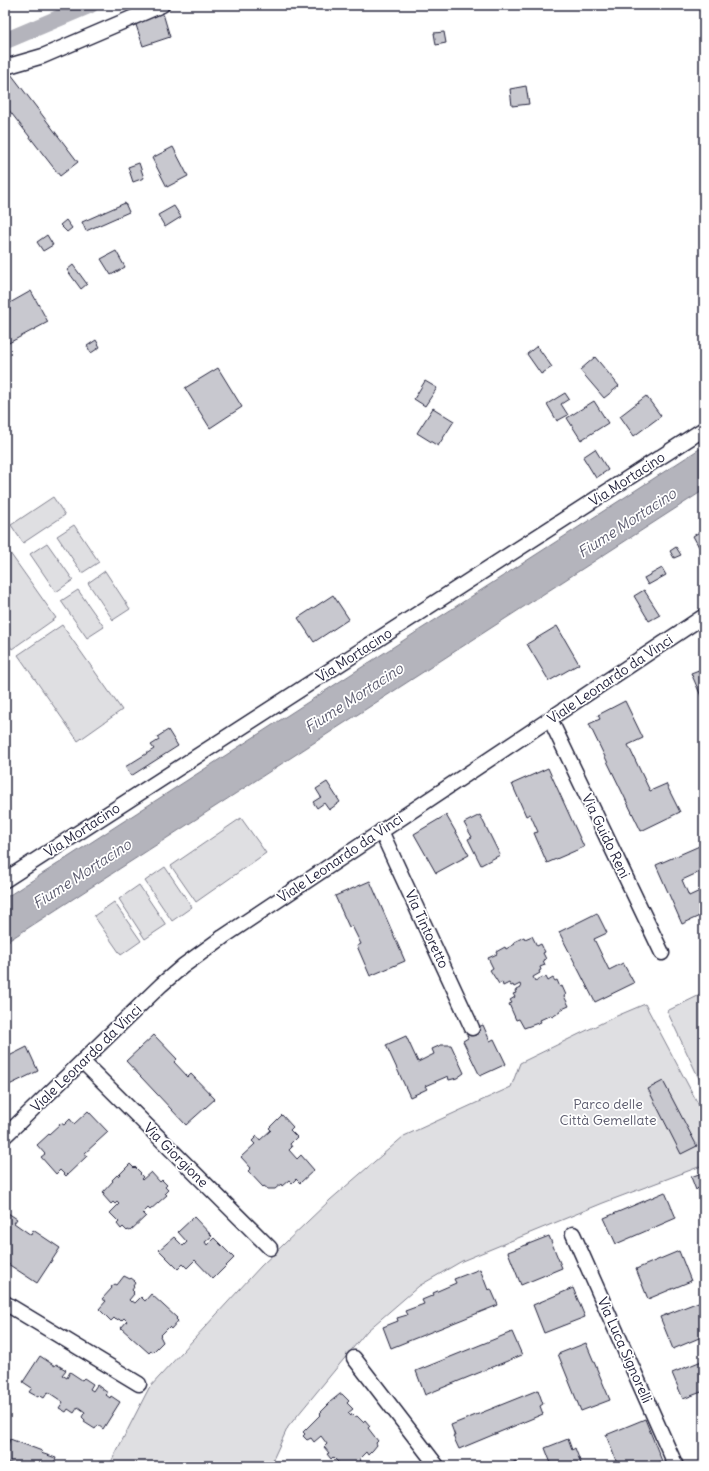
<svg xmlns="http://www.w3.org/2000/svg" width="709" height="1471" font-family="Delius,sans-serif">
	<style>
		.green { fill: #dfdfe2; stroke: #80808e }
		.water { fill: #b4b4bc; stroke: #7a7a88 }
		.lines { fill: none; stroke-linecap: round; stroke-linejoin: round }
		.canal { stroke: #b4b4bc; stroke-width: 17 }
		.building { fill: #c8c8cf; stroke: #22223b }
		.street-casing { stroke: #22223b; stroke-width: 17 }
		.street { stroke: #fff; stroke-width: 14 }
		.labels { text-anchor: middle; stroke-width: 3.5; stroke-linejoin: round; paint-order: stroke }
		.street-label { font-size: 14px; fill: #22223b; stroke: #fff }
		.park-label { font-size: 14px; fill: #5b5b6d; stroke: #fff }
		.water-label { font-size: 15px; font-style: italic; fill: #5c5c6f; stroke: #fff }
	</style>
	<rect width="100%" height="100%" fill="#fff"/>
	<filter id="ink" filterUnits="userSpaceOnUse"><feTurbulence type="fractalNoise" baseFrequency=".025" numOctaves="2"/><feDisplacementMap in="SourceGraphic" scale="8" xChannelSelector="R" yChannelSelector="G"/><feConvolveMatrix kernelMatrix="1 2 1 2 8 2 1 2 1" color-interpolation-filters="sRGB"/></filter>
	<g filter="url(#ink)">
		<path class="green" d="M 53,497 L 65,515 L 23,543 L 11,525 Z
			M 74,525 L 99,562 L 82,573 L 57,536 Z
			M 47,543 L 73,580 L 56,592 L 30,554 Z
			M 5,546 L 56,618 L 12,649 L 5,639 Z
			M 105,571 L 130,609 L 113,620 L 88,583 Z
			M 78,590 L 104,627 L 87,638 L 61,601 Z
			M 62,625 L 122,710 L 78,741 L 18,655 Z
			M 241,818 L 266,853 L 196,902 L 171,866 Z
			M 165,867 L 192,907 L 172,921 L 145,881 Z
			M 139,885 L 166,925 L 145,939 L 119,899 Z
			M 114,902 L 141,941 L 121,955 L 94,916 Z
			M 704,993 L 704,1089 L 667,1011 Z
			M 645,1004 L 704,1115 L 704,1165 L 603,1203 L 462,1261 L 419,1286 L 367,1331 L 288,1427 L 270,1466 L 109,1466 L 149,1388 L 261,1266 L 330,1200 L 404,1136 L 511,1087 L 520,1063 L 612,1018 Z"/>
		<path class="water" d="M 704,446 L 704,490 L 5,943 L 5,898 Z"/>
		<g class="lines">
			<path class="canal" d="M 5,41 L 90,5"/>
		</g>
		<path class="building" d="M 162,10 L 170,37 L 143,46 L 134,19 Z
			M 444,32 L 446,43 L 436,45 L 434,33 Z
			M 11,74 L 78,162 L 60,176 L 5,105 L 5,79 Z
			M 526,86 L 529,104 L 512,106 L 510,89 Z
			M 173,147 L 188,176 L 167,187 L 152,158 Z
			M 139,163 L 144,178 L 133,182 L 128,167 Z
			M 125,203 L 129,212 L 86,231 L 82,222 Z
			M 174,206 L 181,217 L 165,227 L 158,215 Z
			M 66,220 L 72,228 L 67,232 L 60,225 Z
			M 47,235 L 53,245 L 43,251 L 37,242 Z
			M 116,251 L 125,267 L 111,275 L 101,259 Z
			M 73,265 L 87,284 L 81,289 L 67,270 Z
			M 31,291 L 48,322 L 5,345 L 5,311 L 10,308 L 8,304 Z
			M 96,340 L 100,347 L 91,353 L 87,346 Z
			M 537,346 L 552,367 L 541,374 L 527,354 Z
			M 595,357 L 619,386 L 604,398 L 580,370 Z
			M 218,368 L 242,407 L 210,428 L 185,388 Z
			M 425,381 L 437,388 L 425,406 L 414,399 Z
			M 565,393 L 569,399 L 561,404 L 568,415 L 557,421 L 547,404 Z
			M 646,396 L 661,416 L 634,436 L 620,416 Z
			M 594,401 L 608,423 L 581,440 L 567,418 Z
			M 433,408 L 454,421 L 438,446 L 417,433 Z
			M 595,449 L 608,470 L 596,478 L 583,457 Z
			M 701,531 L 702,533 L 704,532 L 704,544 L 699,547 L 693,536 Z
			M 676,547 L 681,555 L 674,558 L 670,551 Z
			M 662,568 L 666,575 L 648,585 L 644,578 Z
			M 644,590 L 660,615 L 649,621 L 634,596 Z
			M 333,595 L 349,619 L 314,642 L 298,618 Z
			M 557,626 L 579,664 L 549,681 L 527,644 Z
			M 704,668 L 704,703 L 691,673 Z
			M 625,701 L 643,738 L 628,745 L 650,791 L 666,784 L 680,812 L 641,831 L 589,724 L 600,719 L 598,715 Z
			M 168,730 L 178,746 L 131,776 L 125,767 L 154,749 L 151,745 L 159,740 L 157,737 Z
			M 548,768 L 584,847 L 547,863 L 534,833 L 538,832 L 530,814 L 526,816 L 512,784 Z
			M 327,782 L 340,802 L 329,810 L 324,803 L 317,808 L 313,802 L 321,797 L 316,789 Z
			M 446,815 L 469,855 L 436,873 L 414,834 Z
			M 480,815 L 500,855 L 481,865 L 468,839 L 472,837 L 464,823 Z
			M 704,844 L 704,870 L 682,880 L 689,896 L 704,889 L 704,914 L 682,924 L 656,865 Z
			M 370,881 L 405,961 L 370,976 L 357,946 L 361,944 L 352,926 L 349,927 L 335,896 Z
			M 597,913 L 607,933 L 594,939 L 609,970 L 623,963 L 634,983 L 595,1002 L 559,932 Z
			M 532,936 L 537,946 L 541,944 L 545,952 L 543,953 L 546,959 L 543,960 L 545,965 L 540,967 L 541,970 L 539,971 L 540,973 L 533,977 L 535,981 L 543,977 L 544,978 L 546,977 L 548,981 L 553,978 L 555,981 L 557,980 L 560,987 L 562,986 L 566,995 L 564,996 L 569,1006 L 560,1010 L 560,1012 L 552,1017 L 551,1015 L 540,1020 L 541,1022 L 524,1028 L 519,1019 L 516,1020 L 509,1004 L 512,1003 L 510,1000 L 515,997 L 513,994 L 516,993 L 515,991 L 521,988 L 520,984 L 514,987 L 513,985 L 511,986 L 509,983 L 503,986 L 502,982 L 499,984 L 490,970 L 493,968 L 488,958 L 497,954 L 496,952 L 505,947 L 506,949 L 515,944 L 514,942 L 524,937 L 525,939 Z
			M 483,1025 L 490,1041 L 494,1039 L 506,1064 L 480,1076 L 463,1041 L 468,1038 L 466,1032 Z
			M 154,1035 L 177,1059 L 174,1062 L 188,1077 L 191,1074 L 215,1099 L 186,1125 L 126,1061 Z
			M 406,1036 L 418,1062 L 434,1054 L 432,1049 L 441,1045 L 451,1045 L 464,1073 L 457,1078 L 449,1080 L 448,1076 L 425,1086 L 427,1089 L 410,1097 L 386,1045 Z
			M 27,1047 L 38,1071 L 5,1087 L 5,1058 Z
			M 663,1081 L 697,1146 L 681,1154 L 648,1089 Z
			M 88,1111 L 108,1132 L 85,1153 L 87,1156 L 66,1176 L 60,1170 L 56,1174 L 41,1157 L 45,1154 L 37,1145 L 61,1123 L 64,1125 L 70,1119 L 74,1124 Z
			M 282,1115 L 293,1127 L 290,1130 L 297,1137 L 290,1144 L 292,1147 L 289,1150 L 297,1159 L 301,1155 L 314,1170 L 300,1183 L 296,1179 L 292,1183 L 289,1180 L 282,1186 L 281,1184 L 275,1189 L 268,1189 L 264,1186 L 263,1187 L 248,1171 L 251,1168 L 241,1157 L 255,1144 L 252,1141 L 257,1136 L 260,1140 L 271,1130 L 269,1128 Z
			M 130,1164 L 134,1168 L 135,1167 L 141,1173 L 140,1174 L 143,1177 L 141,1179 L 142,1180 L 151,1172 L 160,1182 L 162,1180 L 167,1185 L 165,1187 L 168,1190 L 165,1193 L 167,1195 L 150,1210 L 148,1208 L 143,1213 L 146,1216 L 130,1231 L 128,1230 L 127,1231 L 123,1227 L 121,1229 L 117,1224 L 119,1222 L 110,1213 L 119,1204 L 117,1202 L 115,1204 L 113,1202 L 111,1204 L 103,1195 L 104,1193 L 103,1192 L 113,1181 L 112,1180 L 117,1175 L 118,1176 Z
			M 704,1172 L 704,1201 L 698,1188 L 696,1190 L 691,1177 Z
			M 665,1192 L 676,1218 L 616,1244 L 604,1218 Z
			M 5,1211 L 17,1219 L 14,1223 L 31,1235 L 33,1230 L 60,1248 L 37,1283 L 5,1262 Z
			M 194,1217 L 212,1236 L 205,1242 L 207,1245 L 214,1238 L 234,1258 L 213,1279 L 195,1260 L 187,1268 L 183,1264 L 178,1269 L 159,1250 L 174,1237 L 183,1246 L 187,1242 L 178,1232 Z
			M 549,1236 L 562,1268 L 521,1285 L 508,1252 Z
			M 679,1251 L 691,1281 L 648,1299 L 636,1269 Z
			M 480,1269 L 488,1290 L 491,1289 L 498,1305 L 391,1348 L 383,1327 L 398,1321 L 397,1318 L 407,1315 L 405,1311 L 424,1304 L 422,1300 L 434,1295 L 433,1293 L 456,1283 L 454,1279 Z
			M 124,1276 L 130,1279 L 131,1278 L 135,1281 L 134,1282 L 135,1283 L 133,1286 L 134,1287 L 132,1290 L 134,1292 L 133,1293 L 134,1294 L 129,1300 L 131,1302 L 132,1301 L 135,1303 L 141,1297 L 145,1301 L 151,1294 L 177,1318 L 176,1319 L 178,1321 L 171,1329 L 169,1327 L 160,1336 L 163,1342 L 153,1352 L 151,1351 L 149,1353 L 121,1328 L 127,1321 L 124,1318 L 121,1321 L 119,1319 L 116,1320 L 114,1318 L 111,1321 L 99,1309 L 106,1301 L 102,1299 L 112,1288 L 111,1287 L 115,1284 L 117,1285 Z
			M 573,1288 L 585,1317 L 544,1333 L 533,1305 Z
			M 701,1301 L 704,1310 L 704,1336 L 673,1349 L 660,1317 Z
			M 512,1332 L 522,1355 L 425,1395 L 416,1371 Z
			M 586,1343 L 610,1400 L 581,1411 L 558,1354 Z
			M 40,1356 L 55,1366 L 56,1364 L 66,1370 L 62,1375 L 67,1378 L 70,1372 L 82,1380 L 84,1378 L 93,1384 L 90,1389 L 93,1391 L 97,1385 L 108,1393 L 106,1395 L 110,1398 L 111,1396 L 120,1402 L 103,1429 L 98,1425 L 95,1429 L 84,1422 L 85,1420 L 82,1417 L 85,1412 L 78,1407 L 74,1413 L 68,1409 L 66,1412 L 59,1408 L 63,1402 L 48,1392 L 44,1398 L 39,1395 L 38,1397 L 29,1392 L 32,1388 L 23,1382 Z
			M 704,1360 L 704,1391 L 683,1399 L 672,1373 Z
			M 538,1390 L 543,1404 L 540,1406 L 543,1414 L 459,1449 L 453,1436 L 455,1436 L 451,1425 Z
			M 340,1394 L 342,1394 L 349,1401 L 347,1403 L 353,1409 L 348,1413 L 351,1416 L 352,1414 L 355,1417 L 357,1416 L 363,1422 L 365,1420 L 370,1426 L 368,1428 L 378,1441 L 376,1443 L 377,1445 L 373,1450 L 368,1455 L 366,1452 L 360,1458 L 361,1462 L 357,1466 L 355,1465 L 353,1466 L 344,1466 L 342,1464 L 341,1465 L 333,1457 L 331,1459 L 327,1454 L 329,1453 L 324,1447 L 327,1444 L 321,1436 L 314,1442 L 311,1438 L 307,1440 L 303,1436 L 305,1434 L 303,1432 L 321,1414 L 320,1413 L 330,1403 L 330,1402 Z
			M 645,1419 L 662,1461 L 650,1466 L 618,1466 L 606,1435 Z
			M 10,1439 L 42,1451 L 41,1453 L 56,1458 L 53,1466 L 18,1466 L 5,1461 L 5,1453 Z
			M 568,1439 L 572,1450 L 575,1448 L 582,1466 L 552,1466 L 545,1448 Z
			M 516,1461 L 518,1466 L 505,1466 Z"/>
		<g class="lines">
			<g class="street-casing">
				<path id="street" d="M 5,67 L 43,56 L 162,5
					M 550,719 L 662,953
					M 381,831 L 472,1028
					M 5,880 L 704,429
					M 82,1061 L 270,1248
					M 5,1136 L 161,985 L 183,966 L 223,937 L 704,616
					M 573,1234 L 676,1466
					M 5,1303 L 139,1384
					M 354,1358 L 437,1466"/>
			</g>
			<use href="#street" class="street"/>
		</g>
	</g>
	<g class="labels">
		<g class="street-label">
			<text transform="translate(627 479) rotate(-33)" y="5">Via Mortacino</text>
			<text transform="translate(354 655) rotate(-33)" y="5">Via Mortacino</text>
			<text transform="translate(610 679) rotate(-34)" y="5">Viale Leonardo da Vinci</text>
			<text transform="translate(82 830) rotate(-33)" y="5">Via Mortacino</text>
			<text transform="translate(606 836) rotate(64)" y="5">Via Guido Reni</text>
			<text transform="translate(340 858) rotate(-34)" y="5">Viale Leonardo da Vinci</text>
			<text transform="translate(427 929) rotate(65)" y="5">Via Tintoretto</text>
			<text transform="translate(86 1058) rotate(-44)" y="5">Viale Leonardo da Vinci</text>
			<text transform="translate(176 1155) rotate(45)" y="5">Via Giorgione</text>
			<text transform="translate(625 1350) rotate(66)" y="5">Via Luca Signorelli</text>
		</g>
		<g class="park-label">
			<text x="608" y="1109">Parco delle<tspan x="608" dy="16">Città Gemellate</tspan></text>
		</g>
		<g class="water-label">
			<text transform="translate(627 523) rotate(-33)" y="5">Fiume Mortacino</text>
			<text transform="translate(354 698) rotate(-33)" y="5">Fiume Mortacino</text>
			<text transform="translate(82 874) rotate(-33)" y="5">Fiume Mortacino</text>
		</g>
	</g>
	<rect width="709" height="1471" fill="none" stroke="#fff" stroke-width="20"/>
	<rect x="10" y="10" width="689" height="1451" fill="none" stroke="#22223b" stroke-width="1.5" filter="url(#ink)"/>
</svg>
